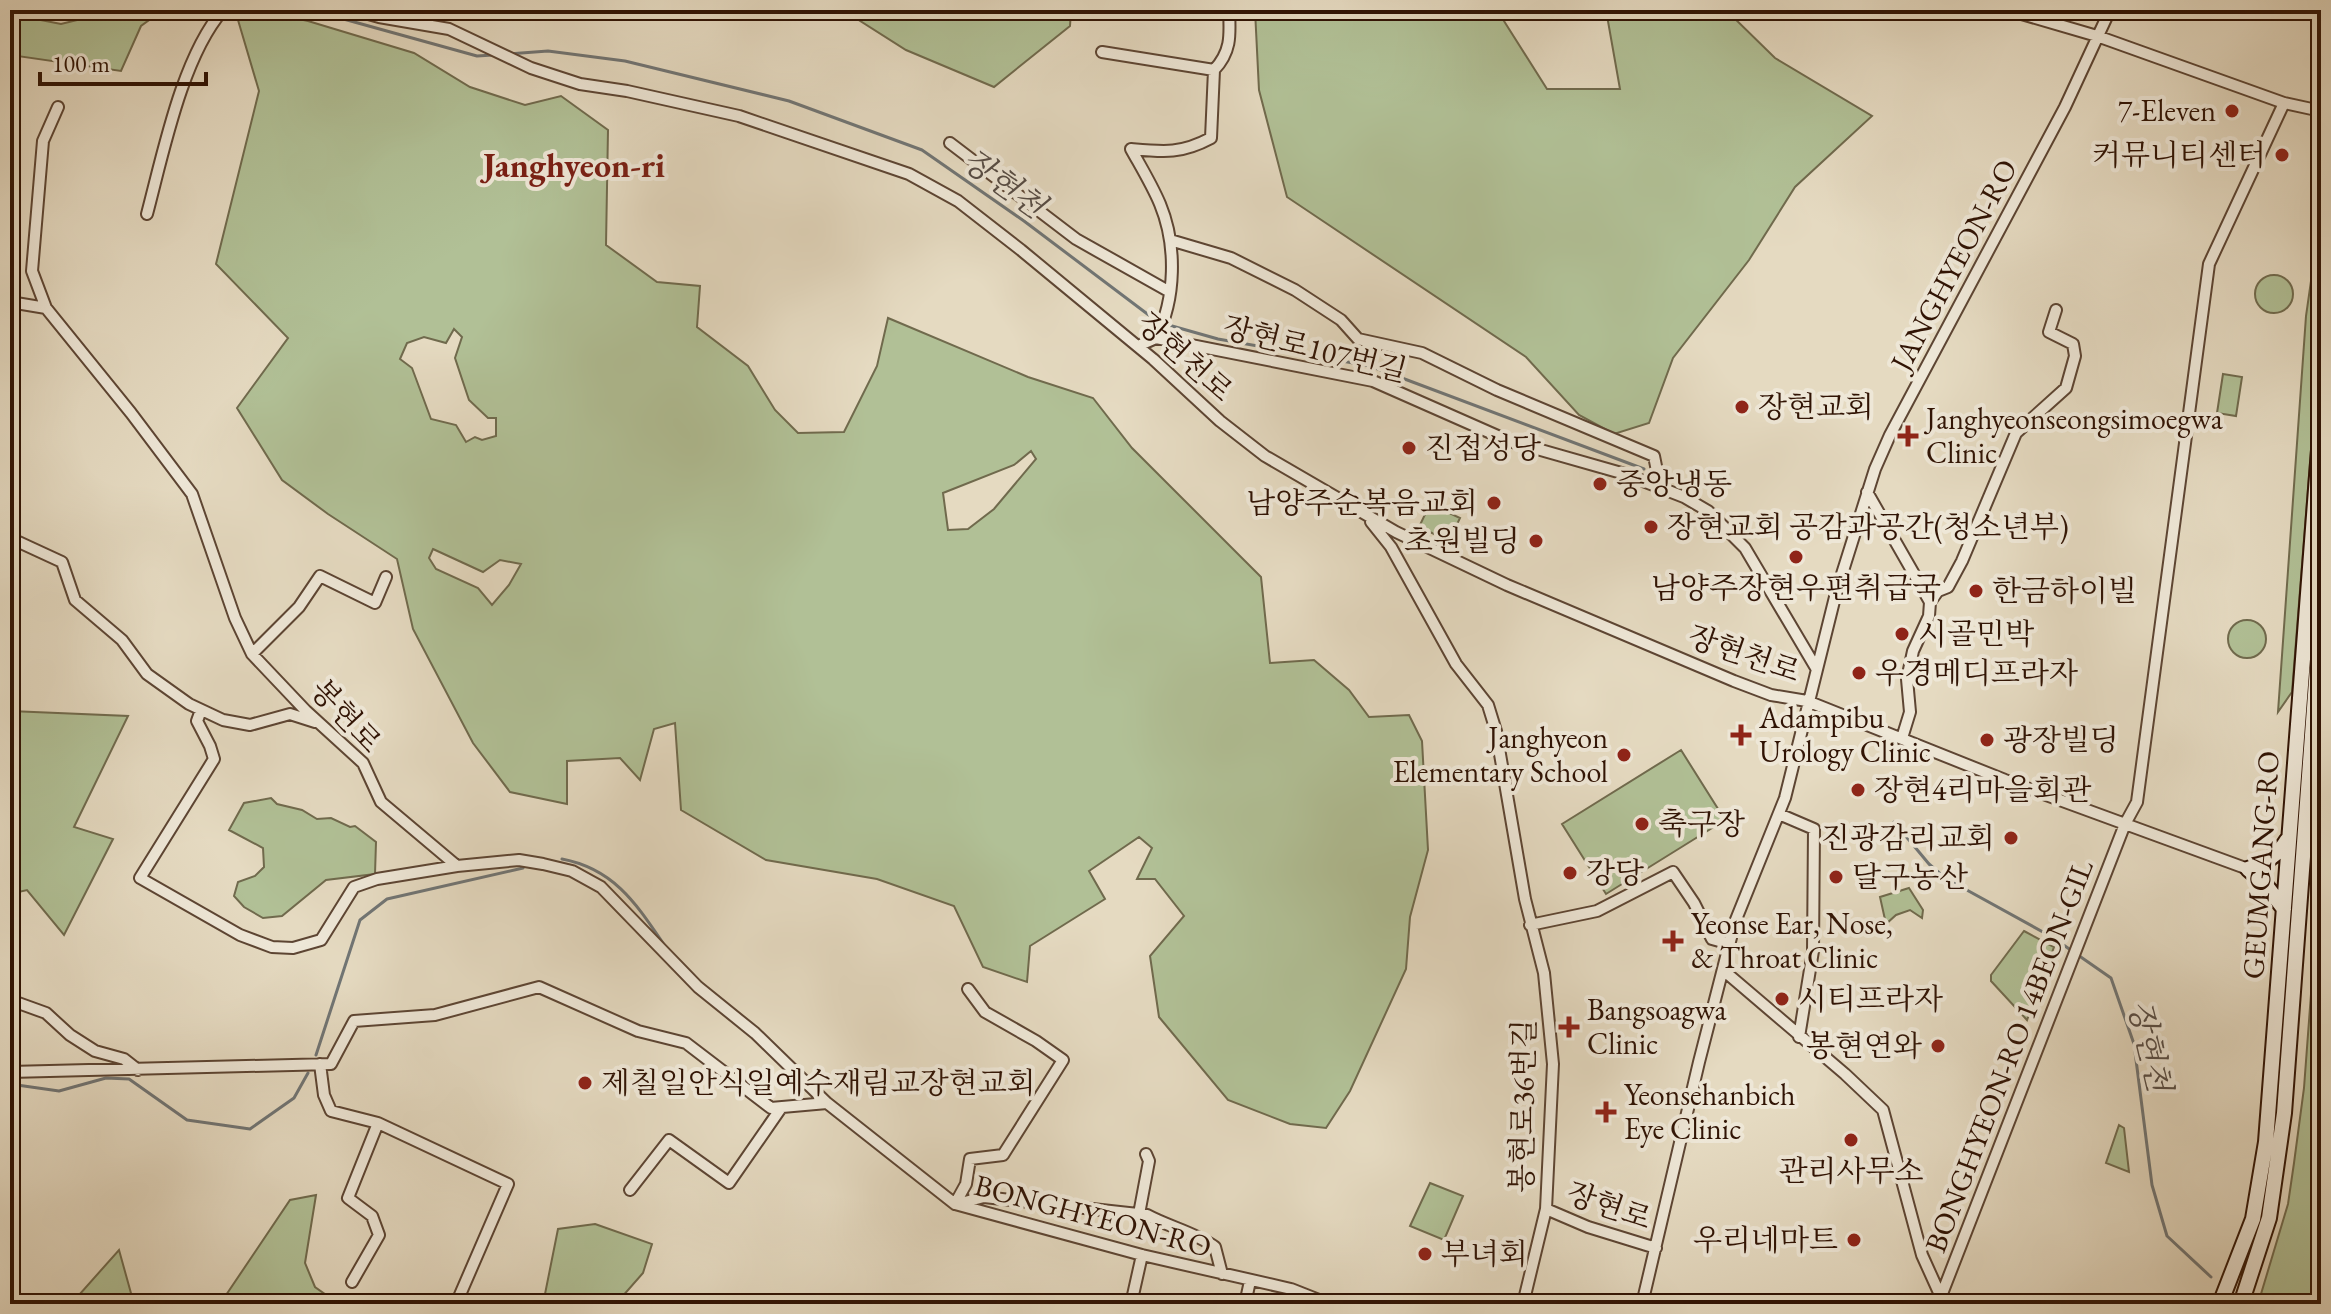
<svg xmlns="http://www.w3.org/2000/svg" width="2331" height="1314" font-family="'EB Garamond','Noto Serif KR',serif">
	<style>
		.green { fill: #b1c096; stroke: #706a4d; stroke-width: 2; fill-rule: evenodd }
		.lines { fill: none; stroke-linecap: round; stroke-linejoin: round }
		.stream { stroke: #717574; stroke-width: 3 }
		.minor-casing { stroke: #5d4533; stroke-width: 14 }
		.secondary-casing { stroke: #301304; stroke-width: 18 }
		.minor { stroke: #eee7d7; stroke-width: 10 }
		.secondary { stroke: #eee7d7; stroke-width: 14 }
		.poi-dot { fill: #8f2418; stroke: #eee7d7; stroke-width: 3 }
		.labels { text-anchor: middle; stroke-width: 8; stroke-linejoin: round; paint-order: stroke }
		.poi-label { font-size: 30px; fill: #301304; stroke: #eee7d7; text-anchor: start }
		.street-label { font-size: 30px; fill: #301304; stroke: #eee7d7 }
		.water-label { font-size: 32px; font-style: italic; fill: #564c45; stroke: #eee7d7 }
		.quarter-label { font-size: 34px; font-weight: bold; fill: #7a1f14; stroke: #eee7d7 }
	</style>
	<rect width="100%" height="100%" fill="#e5dac1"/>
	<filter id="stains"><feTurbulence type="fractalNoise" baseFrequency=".0025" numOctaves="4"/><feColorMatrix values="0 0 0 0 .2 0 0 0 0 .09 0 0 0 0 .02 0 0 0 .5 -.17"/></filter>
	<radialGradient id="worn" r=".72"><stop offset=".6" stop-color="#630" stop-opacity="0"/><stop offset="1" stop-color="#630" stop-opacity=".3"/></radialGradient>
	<path class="green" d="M 118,10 L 163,10 L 141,26 L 121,71 L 18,56 L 10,94 L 10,14 L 61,24 Z
		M 204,10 L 258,10 L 308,21 L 414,53 L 470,87 L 525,105 L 561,96 L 608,130 L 606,245 L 657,282 L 700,286 L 697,327 L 748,366 L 775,410 L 798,433 L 844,432 L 877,366 L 888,318 L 1028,377 L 1093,398 L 1132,448 L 1261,577 L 1270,663 L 1314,660 L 1349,690 L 1369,717 L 1409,715 L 1422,741 L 1428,850 L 1410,917 L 1406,969 L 1350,1091 L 1326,1128 L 1290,1124 L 1228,1100 L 1159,1017 L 1150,956 L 1184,916 L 1155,879 L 1137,879 L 1152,848 L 1139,837 L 1089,871 L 1105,899 L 1030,946 L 1027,982 L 983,967 L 954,906 L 877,879 L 766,860 L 681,810 L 675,723 L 654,729 L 640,780 L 620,758 L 567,761 L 567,804 L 510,792 L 473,743 L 413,629 L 397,559 L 328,514 L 282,480 L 237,408 L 288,338 L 216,264 L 259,91 L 238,20 ZM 454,329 L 462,337 L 455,358 L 469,400 L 488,418 L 496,418 L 496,436 L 482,440 L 475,437 L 466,442 L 456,425 L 431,419 L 412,368 L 400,359 L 407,343 L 424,337 L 446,343 ZM 1031,451 L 1036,459 L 994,509 L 968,529 L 948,530 L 943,493 L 1014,465 ZM 433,549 L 483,572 L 500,560 L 521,564 L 509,585 L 492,605 L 478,588 L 436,569 L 429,558 Z
		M 843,10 L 1071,10 L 1070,26 L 994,87 L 906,50 Z
		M 1255,10 L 1497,10 L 1547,89 L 1620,89 L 1606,10 L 1726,10 L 1775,58 L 1872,116 L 1795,187 L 1749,260 L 1673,358 L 1649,423 L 1614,434 L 1579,415 L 1526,357 L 1287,197 L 1259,90 Z
		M 2321,211 L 2321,251 L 2315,277 L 2319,321 L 2314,412 L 2292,692 L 2278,712 L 2306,316 Z
		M2255 294a19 19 0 1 1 38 0a19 19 0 1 1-38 0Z
		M 2223,374 L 2242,377 L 2236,416 L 2217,413 Z
		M 1430,504 L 1460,518 L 1449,541 L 1419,527 Z
		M2228 639a19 19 0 1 1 38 0a19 19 0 1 1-38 0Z
		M 10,711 L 128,716 L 74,827 L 113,839 L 64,935 L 27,890 L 10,894 Z
		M 1681,750 L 1725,820 L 1606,894 L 1562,824 Z
		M 271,798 L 277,804 L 302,810 L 317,819 L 331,818 L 350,827 L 355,826 L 376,842 L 375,874 L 326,880 L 282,916 L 263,918 L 244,907 L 234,896 L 238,882 L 255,876 L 264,867 L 263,848 L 229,830 L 244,803 Z
		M 2321,860 L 2321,1304 L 2258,1304 L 2288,1204 L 2294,1163 L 2304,1088 Z
		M 1909,888 L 1923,910 L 1922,918 L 1910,910 L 1896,915 L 1886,924 L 1880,897 Z
		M 2024,931 L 2054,947 L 2027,1020 L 1991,981 L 1991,975 Z
		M 2119,1125 L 2124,1128 L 2129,1172 L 2106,1163 Z
		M 1430,1183 L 1463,1196 L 1444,1240 L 1410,1226 Z
		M 316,1195 L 305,1263 L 315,1287 L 339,1304 L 220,1304 L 290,1200 Z
		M 595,1224 L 652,1244 L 643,1273 L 621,1298 L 623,1304 L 543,1304 L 558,1229 Z
		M 119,1250 L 134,1304 L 71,1304 Z"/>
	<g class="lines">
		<path class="stream" d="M 311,10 L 477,56 L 493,55
			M 508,54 L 548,51 L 625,61 L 789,101 L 922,150 L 1024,221 L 1158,322
			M 1165,324 L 1218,339 L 1370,366 L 1644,469
			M 1894,822 L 1929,864 L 1945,878 L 2052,937 L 2111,978 L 2134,1044 L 2152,1185 L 2167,1236 L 2211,1277
			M 562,859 C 615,869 637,905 665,946
			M 316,1055 L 360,920 L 387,899 L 523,868
			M 10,1084 L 59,1091 L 106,1078 L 129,1079 L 187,1120 L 250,1129 L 294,1098 L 308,1073"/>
		<g class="minor-casing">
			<path id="minor" d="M 354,10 L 379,17 L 449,29 L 531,68 L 580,84 L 627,91 L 739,116 L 909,174 L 958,201 L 1021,250 L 1153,359 L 1220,421 L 1265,456 L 1396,532 L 1507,585 L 1734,681 L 1771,695 L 1807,701 L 2005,780 L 2248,869
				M 2008,10 L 2097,36 L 2284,103 L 2321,111
				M 1102,52 L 1214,70
				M 950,143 L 1076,239 L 1170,292
				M 1131,149 C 1164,152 1181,154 1211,138 L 1214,70 C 1232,51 1230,34 1229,10
				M 1131,149 C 1141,167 1152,185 1160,204 C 1177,245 1176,299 1156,338
				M 147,214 C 163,154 182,57 223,10
				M 1170,240 L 1231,258 L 1295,290 L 1341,320 L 1358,339 L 1422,353 L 1497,390 L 1654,456 L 1660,486
				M 10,302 L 46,308 L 131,413 L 192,494 L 235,618 L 252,654 L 306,711 L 363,763 L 381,802 L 457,866 L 519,860 L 543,864 L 572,871 L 601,887 L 698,987 L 755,1033 L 827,1103 L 955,1204 L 1142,1255 L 1291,1289 L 1329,1304
				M 46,308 L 32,271 L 43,141 L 58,107
				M 1138,346 L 1156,338 L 1373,381 L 1509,441 L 1625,474 L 1684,497 L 1708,511 L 1745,548 L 1816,668
				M 1867,492 L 1930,602
				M 1371,522 L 1391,547 L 1456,664 L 1488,705 L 1496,731 L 1525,899 L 1544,973 L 1553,1064 L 1546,1209 L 1523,1304
				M 10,538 L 62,562 L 75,600 L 122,640 L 147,674 L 189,704 L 223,720 L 250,725 L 290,714 L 315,722
				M 252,654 L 299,607 L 320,576 L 375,603 L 386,577
				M 201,710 L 197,721 L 210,746 L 214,759 L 140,878 L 240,935 L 272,947 L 293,948 L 321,940 L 354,887 L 377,879 L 457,866
				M 1902,738 L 1910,712 L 1907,679 L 1913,651 L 1929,616 L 1930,602 L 1938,591 L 1948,587 L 1962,561 L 2016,433 L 2066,388 L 2075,356 L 2073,344 L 2049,332 L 2056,310
				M 1779,814 L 1814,829 L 1813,951 L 1799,1037
				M 1530,925 L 1597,911 L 1673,872 L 1694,903 L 1712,939 L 1730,944
				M 1723,970 L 1845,1074 L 1883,1110 L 1922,1255 L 1941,1297
				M 10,1000 L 46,1013 L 70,1035 L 95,1051 L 124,1059 L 138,1070
				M 320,1064 L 324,1095 L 331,1111 L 378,1123 L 348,1198 L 372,1216 L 379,1235 L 352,1282
				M 10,1072 L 331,1064 L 354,1021 L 435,1015 L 539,987 L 638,1031 L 686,1043 L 771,1108 L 827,1103
				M 378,1123 L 508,1184 L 456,1304
				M 630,1190 L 669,1140 L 729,1183 L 781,1108
				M 955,1204 L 966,1184 L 970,1159 L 1003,1155 L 1063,1060 L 1036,1041 L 985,1012 L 968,989
				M 957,1204 L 984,1197 L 1147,1215 C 1169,1227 1194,1232 1215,1247 L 1222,1274
				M 1546,1209 L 1588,1227 L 1656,1248
				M 1139,1214 L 1149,1161 L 1146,1154
				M 1131,1304 L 1142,1255
				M 1245,1304 L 1250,1281
				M 1642,1304 L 1699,1062 L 1735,922 L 1785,798 L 1836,593 L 1875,469 L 1890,435 L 2065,107 L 2110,10
				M 1938,1304 L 2125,824 L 2137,802 L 2209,264 L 2284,103"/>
		</g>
		<g class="secondary-casing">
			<path id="secondary" d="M 2284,909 L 2265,884 L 2248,869 C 2265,862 2277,857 2287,840
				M 2220,1304 L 2253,1219 L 2266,1142 L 2321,424
				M 2241,1304 L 2269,1218 L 2284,1113 L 2321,614"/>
		</g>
		<use href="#minor" class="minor"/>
		<use href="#secondary" class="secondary"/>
	</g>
	<g class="poi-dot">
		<circle cx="2232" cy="111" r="8"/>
		<circle cx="2282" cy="155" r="8"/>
		<circle cx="1742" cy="407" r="8"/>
		<path d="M1904 424h8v8h8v8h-8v8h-8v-8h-8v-8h8z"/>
		<circle cx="1409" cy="448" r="8"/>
		<circle cx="1600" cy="484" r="8"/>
		<circle cx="1494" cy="503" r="8"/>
		<circle cx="1651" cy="527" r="8"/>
		<circle cx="1536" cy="541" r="8"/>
		<circle cx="1796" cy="557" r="8"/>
		<circle cx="1976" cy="591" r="8"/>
		<circle cx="1902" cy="634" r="8"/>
		<circle cx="1859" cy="673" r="8"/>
		<path d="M1737 723h8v8h8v8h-8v8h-8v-8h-8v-8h8z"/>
		<circle cx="1987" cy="740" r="8"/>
		<circle cx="1624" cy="755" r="8"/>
		<circle cx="1858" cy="790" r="8"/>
		<circle cx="1642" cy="824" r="8"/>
		<circle cx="2011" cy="838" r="8"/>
		<circle cx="1570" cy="873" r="8"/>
		<circle cx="1836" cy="877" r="8"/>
		<path d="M1669 929h8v8h8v8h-8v8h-8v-8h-8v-8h8z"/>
		<circle cx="1782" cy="999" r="8"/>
		<path d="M1565 1015h8v8h8v8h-8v8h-8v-8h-8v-8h8z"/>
		<circle cx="1938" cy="1046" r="8"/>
		<circle cx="585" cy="1083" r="8"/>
		<path d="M1602 1100h8v8h8v8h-8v8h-8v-8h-8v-8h8z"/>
		<circle cx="1851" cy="1140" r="8"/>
		<circle cx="1854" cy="1240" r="8"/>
		<circle cx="1425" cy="1254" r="8"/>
	</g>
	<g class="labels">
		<g class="poi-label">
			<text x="2216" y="121" text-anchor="end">7-Eleven</text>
			<text x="2266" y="165" text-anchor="end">커뮤니티센터</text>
			<text x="1758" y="417">장현교회</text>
			<text x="1926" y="429">Janghyeonseongsimoegwa<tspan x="1926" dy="34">Clinic</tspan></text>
			<text x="1425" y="458">진접성당</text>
			<text x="1616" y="494">중앙냉동</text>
			<text x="1478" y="513" text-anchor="end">남양주순복음교회</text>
			<text x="1667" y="537">장현교회 공감과공간(청소년부)</text>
			<text x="1520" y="551" text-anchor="end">초원빌딩</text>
			<text x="1796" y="598" text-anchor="middle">남양주장현우편취급국</text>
			<text x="1992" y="601">한금하이빌</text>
			<text x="1918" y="644">시골민박</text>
			<text x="1875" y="683">우경메디프라자</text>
			<text x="1759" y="728">Adampibu<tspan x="1759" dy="34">Urology Clinic</tspan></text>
			<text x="1608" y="748" text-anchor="end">Janghyeon<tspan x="1608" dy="34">Elementary School</tspan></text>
			<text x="2003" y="750">광장빌딩</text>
			<text x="1874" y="800">장현4리마을회관</text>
			<text x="1658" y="834">축구장</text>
			<text x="1995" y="848" text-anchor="end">진광감리교회</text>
			<text x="1586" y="883">강당</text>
			<text x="1852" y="887">달구농산</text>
			<text x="1691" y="934">Yeonse Ear, Nose,<tspan x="1691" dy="34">&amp; Throat Clinic</tspan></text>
			<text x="1798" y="1009">시티프라자</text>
			<text x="1587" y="1020">Bangsoagwa<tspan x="1587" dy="34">Clinic</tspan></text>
			<text x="1922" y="1056" text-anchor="end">봉현연와</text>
			<text x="601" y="1093">제칠일안식일예수재림교장현교회</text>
			<text x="1624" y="1105">Yeonsehanbich<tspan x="1624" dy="34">Eye Clinic</tspan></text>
			<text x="1851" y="1181" text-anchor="middle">관리사무소</text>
			<text x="1838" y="1250" text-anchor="end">우리네마트</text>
			<text x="1441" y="1264">부녀회</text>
		</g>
		<g class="street-label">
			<text transform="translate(1954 265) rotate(-62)" y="10">JANGHYEON-RO</text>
			<text transform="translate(1315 349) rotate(14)" y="10">장현로107번길</text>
			<text transform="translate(1185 357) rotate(42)" y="10">장현천로</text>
			<text transform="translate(1744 654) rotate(19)" y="10">장현천로</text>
			<text transform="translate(346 716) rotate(47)" y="10">봉현로</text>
			<text transform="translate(2261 865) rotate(-86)" y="10">GEUMGANG-RO</text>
			<text transform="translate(2009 1056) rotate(-69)" y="10">BONGHYEON-RO 14BEON-GIL</text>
			<text transform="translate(1523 1106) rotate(-89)" y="10">봉현로36번길</text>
			<text transform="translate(1609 1206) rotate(19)" y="10">장현로</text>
			<text transform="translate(1093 1216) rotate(15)" y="10">BONGHYEON-RO</text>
		</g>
		<g class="water-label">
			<text transform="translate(1004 183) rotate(36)" y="11">장현천</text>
			<text transform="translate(2150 1046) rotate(77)" y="11">장현천</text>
		</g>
		<g class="quarter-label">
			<text x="574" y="177">Janghyeon-ri</text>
		</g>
	</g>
	<rect width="2331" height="1314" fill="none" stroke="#e5dac1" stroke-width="40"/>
	<rect x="12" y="12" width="2307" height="1290" fill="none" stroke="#301304" stroke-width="4"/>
	<rect x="20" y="20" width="2291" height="1274" fill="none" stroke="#301304" stroke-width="2"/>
	<path d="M40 72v12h166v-12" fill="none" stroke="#301304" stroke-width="4"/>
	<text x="52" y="72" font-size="24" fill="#301304" stroke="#eee7d7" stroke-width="6" paint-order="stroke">100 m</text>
	<rect width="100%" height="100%" filter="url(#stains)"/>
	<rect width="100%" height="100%" fill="url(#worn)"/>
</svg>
